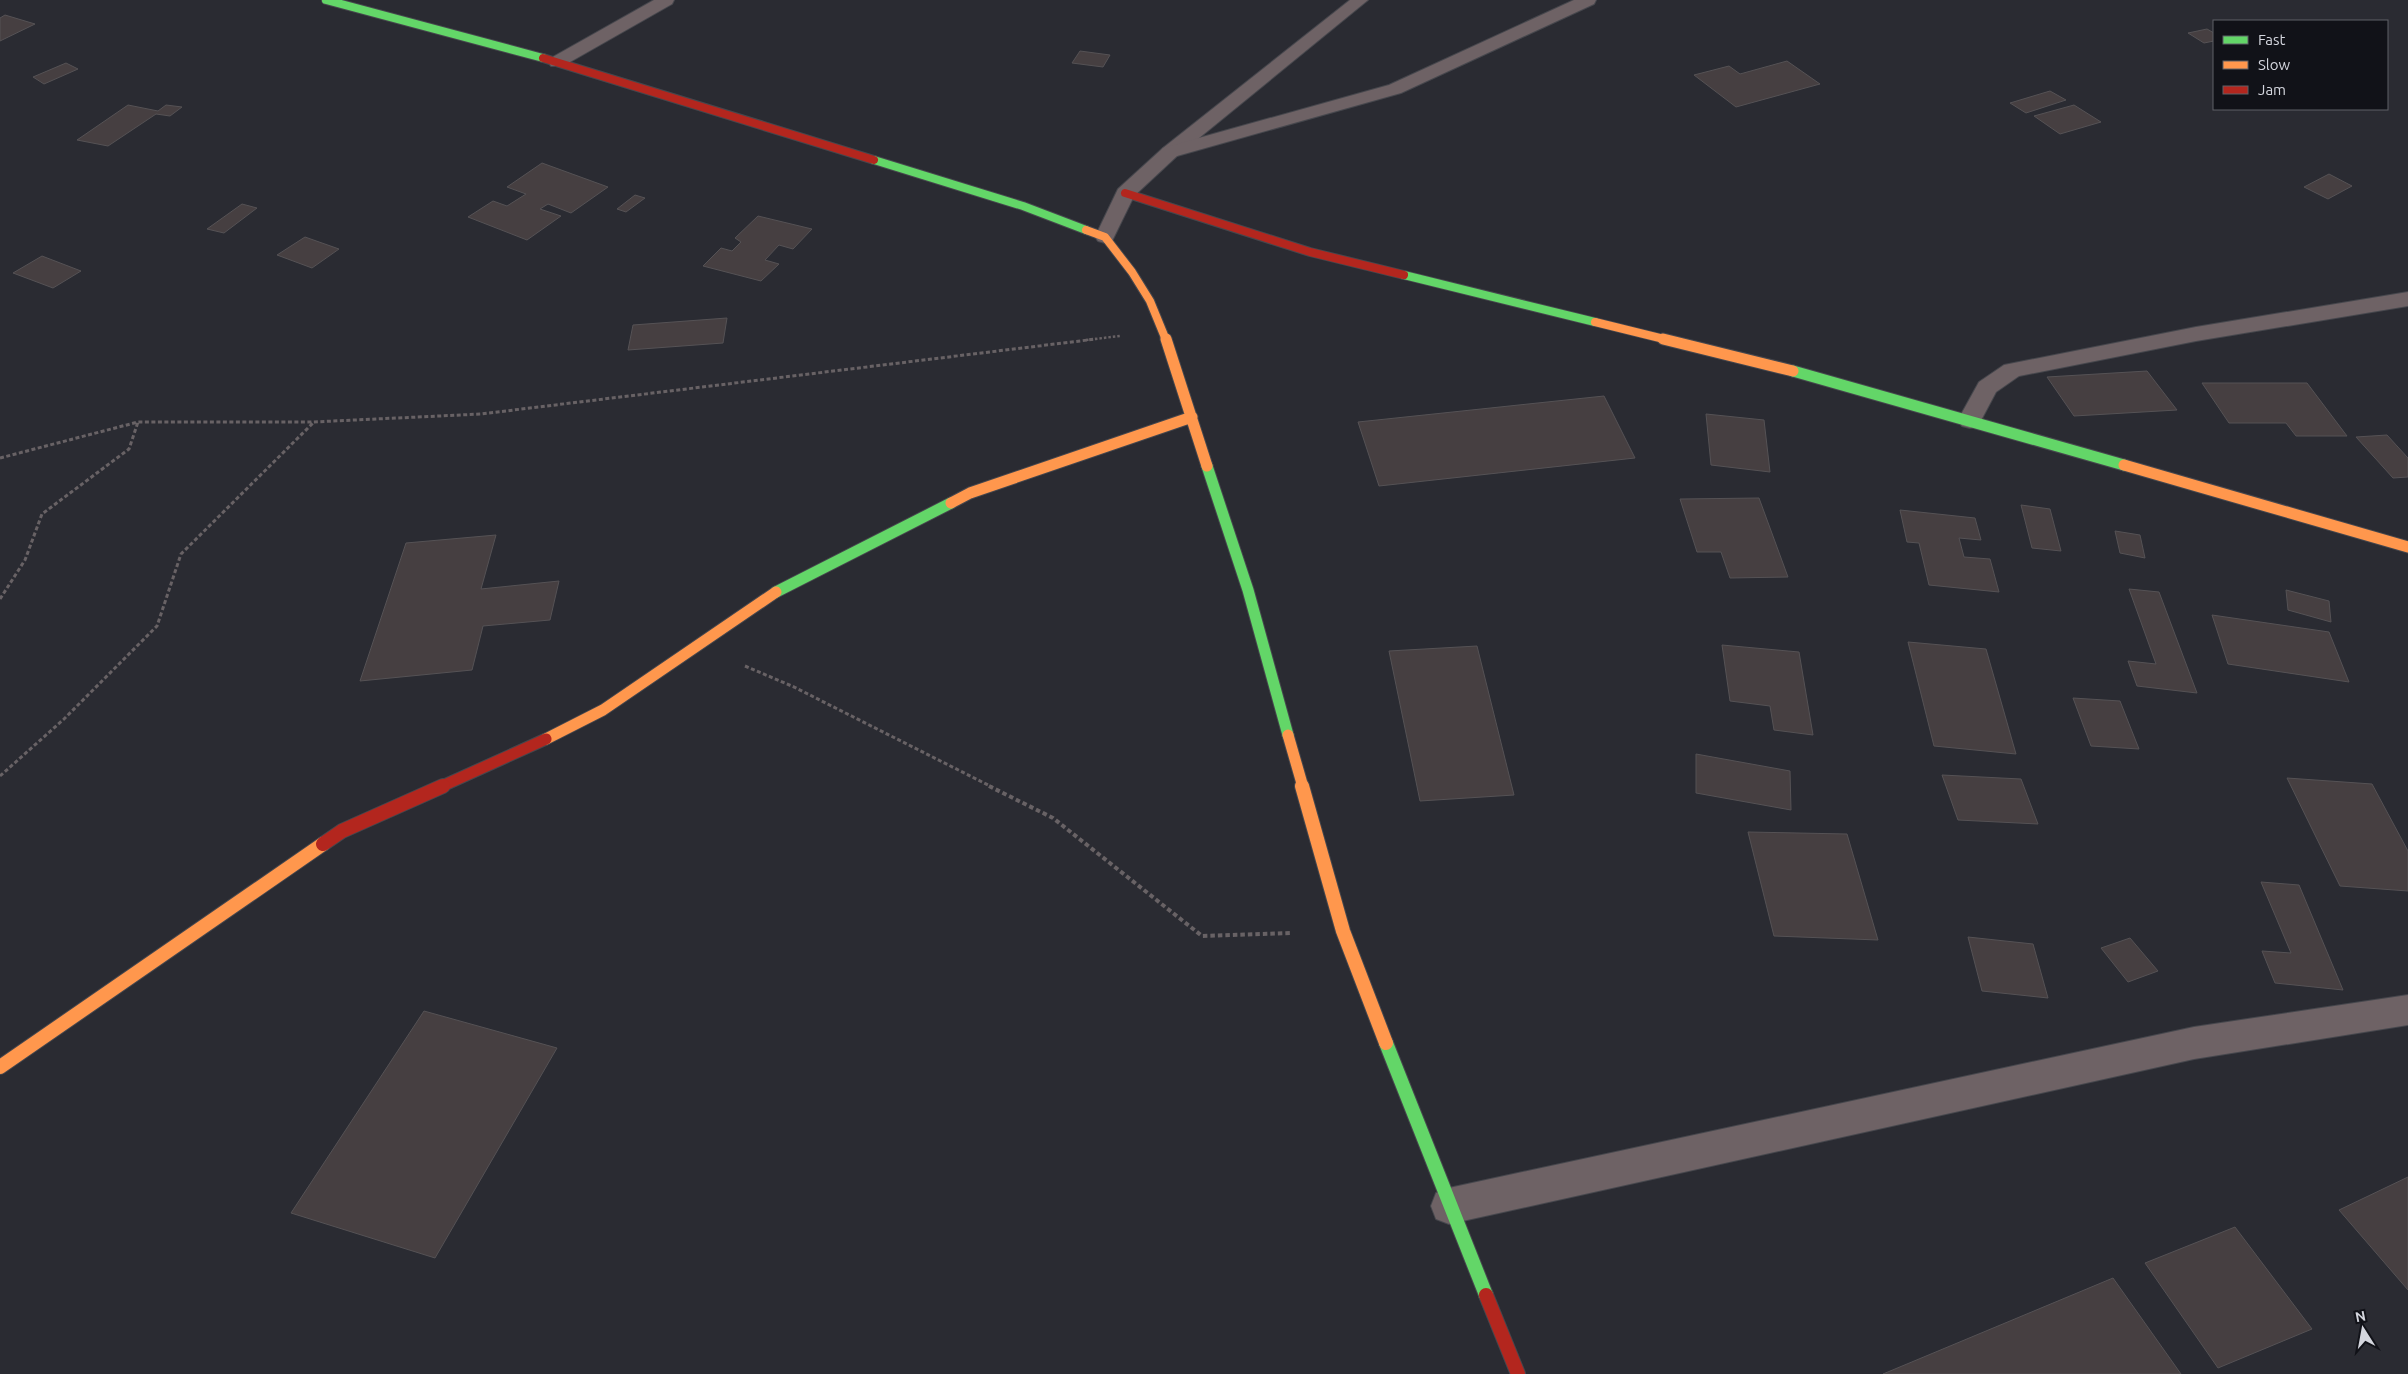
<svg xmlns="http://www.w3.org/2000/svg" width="2408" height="1374" font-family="Ubuntu,sans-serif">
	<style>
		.building { fill: #463f41; stroke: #555255 }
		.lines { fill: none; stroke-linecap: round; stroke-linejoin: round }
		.lane-casing { stroke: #46474d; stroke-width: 2 }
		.street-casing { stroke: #46474d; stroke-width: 2 }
		.fast-far2-casing { stroke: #46474d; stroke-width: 10 }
		.fast-far1-casing { stroke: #46474d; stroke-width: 13 }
		.fast-casing { stroke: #46474d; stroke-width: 16 }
		.slow-far2-casing { stroke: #46474d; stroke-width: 10 }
		.slow-far1-casing { stroke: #46474d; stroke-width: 13 }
		.slow-casing { stroke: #46474d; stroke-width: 16 }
		.jam-far2-casing { stroke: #46474d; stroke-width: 10 }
		.jam-far1-casing { stroke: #46474d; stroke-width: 13 }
		.jam-casing { stroke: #46474d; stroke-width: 16 }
		.path-far2 { stroke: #686265; stroke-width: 2.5; stroke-dasharray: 2.5 2; stroke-linecap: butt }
		.path-far1 { stroke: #686265; stroke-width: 3; stroke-dasharray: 4 2.5; stroke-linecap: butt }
		.path { stroke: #686265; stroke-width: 4; stroke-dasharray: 4.5 3; stroke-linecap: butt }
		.lane { fill: #6e6265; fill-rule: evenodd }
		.street { fill: #6e6265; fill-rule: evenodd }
		.fast-far2 { stroke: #63d668; stroke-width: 8 }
		.fast-far1 { stroke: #63d668; stroke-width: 11 }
		.fast { stroke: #63d668; stroke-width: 14 }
		.slow-far2 { stroke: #ff974d; stroke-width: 8 }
		.slow-far1 { stroke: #ff974d; stroke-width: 11 }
		.slow { stroke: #ff974d; stroke-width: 14 }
		.jam-far2 { stroke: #b3261e; stroke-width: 8 }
		.jam-far1 { stroke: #b3261e; stroke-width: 11 }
		.jam { stroke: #b3261e; stroke-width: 14 }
	</style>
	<rect width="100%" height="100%" fill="#2a2b32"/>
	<path class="building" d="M 5,15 L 35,24 L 0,41 L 0,18 Z
		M 2207,29 L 2214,33 L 2214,41 L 2204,43 L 2188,33 Z
		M 1080,51 L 1110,55 L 1103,67 L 1072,63 Z
		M 1787,61 L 1820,84 L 1736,107 L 1694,75 L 1729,66 L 1740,74 Z
		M 66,63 L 78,69 L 44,84 L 33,77 Z
		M 2050,91 L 2066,100 L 2026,113 L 2010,103 Z
		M 128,105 L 158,111 L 166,105 L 182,107 L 170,116 L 156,114 L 108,146 L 77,140 Z
		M 2074,105 L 2101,122 L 2060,134 L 2034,116 Z
		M 542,163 L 608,187 L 571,213 L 548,204 L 540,209 L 561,216 L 527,240 L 468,217 L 493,201 L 507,206 L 526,194 L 507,187 Z
		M 2329,174 L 2352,186 L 2328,199 L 2304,187 Z
		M 635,195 L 645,198 L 626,212 L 617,209 Z
		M 242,204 L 257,208 L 224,233 L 207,229 Z
		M 758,216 L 812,229 L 793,249 L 779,245 L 765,260 L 779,264 L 761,281 L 703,266 L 721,248 L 732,251 L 741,242 L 735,238 Z
		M 305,237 L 339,249 L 312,268 L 277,255 Z
		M 42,256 L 81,271 L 53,288 L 13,273 Z
		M 727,318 L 723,343 L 628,350 L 633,325 Z
		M 2147,371 L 2177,410 L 2074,416 L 2047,377 Z
		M 2202,383 L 2307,383 L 2347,436 L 2296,436 L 2286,423 L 2229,423 Z
		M 1604,396 L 1635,458 L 1379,486 L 1358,422 Z
		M 1706,414 L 1764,420 L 1770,472 L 1711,465 Z
		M 2387,435 L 2408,458 L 2408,477 L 2393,478 L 2356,437 Z
		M 1759,498 L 1788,577 L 1730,578 L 1721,552 L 1697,552 L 1680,499 Z
		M 2021,505 L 2050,509 L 2061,551 L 2032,548 Z
		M 1900,510 L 1975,518 L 1981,540 L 1959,538 L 1964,557 L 1990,559 L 1999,592 L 1929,585 L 1919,543 L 1907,542 Z
		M 2115,531 L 2140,535 L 2145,558 L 2120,553 Z
		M 496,535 L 481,589 L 559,581 L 550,620 L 483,626 L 472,670 L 360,681 L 406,543 Z
		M 2129,589 L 2159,592 L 2197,693 L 2137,686 L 2128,661 L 2156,664 Z
		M 2286,590 L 2329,601 L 2331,622 L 2288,610 Z
		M 2212,615 L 2329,632 L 2349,682 L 2228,664 Z
		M 1908,642 L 1986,649 L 2016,754 L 1934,746 Z
		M 1722,645 L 1799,652 L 1813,735 L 1774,730 L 1770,706 L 1730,701 Z
		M 1477,646 L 1514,795 L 1420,801 L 1389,651 Z
		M 2073,698 L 2120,701 L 2139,749 L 2091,746 Z
		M 1696,754 L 1790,771 L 1791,810 L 1696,793 Z
		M 1942,775 L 2021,779 L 2038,824 L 1958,820 Z
		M 2287,778 L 2372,784 L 2408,851 L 2408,891 L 2340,886 Z
		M 1748,832 L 1847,834 L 1878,940 L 1774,936 Z
		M 2261,882 L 2299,885 L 2343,990 L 2275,983 L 2262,951 L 2291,953 Z
		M 1968,937 L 2033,944 L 2048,998 L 1982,991 Z
		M 2130,938 L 2158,971 L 2128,982 L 2101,948 Z
		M 424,1011 L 557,1048 L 435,1258 L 291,1213 Z
		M 2408,1177 L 2408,1290 L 2339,1210 Z
		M 2235,1227 L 2312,1329 L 2218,1368 L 2145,1263 Z
		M 2113,1278 L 2181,1374 L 1883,1374 Z"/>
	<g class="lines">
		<g class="lane-casing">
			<path id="lane" d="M 1350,0 L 1368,0 L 1177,156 L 1163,156 L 1160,152 L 1163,148 Z"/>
		</g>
		<g class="street-casing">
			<path id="street" d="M 654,0 L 674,0 L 672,4 L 563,66 L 551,66 L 548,62 L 551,58 Z
				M 1574,0 L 1596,0 L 1594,4 L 1401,93 L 1177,156 L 1134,196 L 1112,241 L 1105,243 L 1098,241 L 1095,237 L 1118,189 L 1163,148 L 1389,85 Z
				M 2408,292 L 2408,306 L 2196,341 L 2019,376 L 1996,392 L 1978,426 L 1970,428 L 1962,426 L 1958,420 L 1979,382 L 2004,365 L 2196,327 Z
				M 2408,995 L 2408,1025 L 2194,1059 L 1449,1224 L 1436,1219 L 1431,1206 L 1436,1193 L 1449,1188 L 2194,1027 Z"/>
		</g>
		<g class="fast-far2-casing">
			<path id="fast-far2" d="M 326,0 L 543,58
				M 874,160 L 1023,206 L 1086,230
				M 1404,275 L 1595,322"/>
		</g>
		<g class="fast-far1-casing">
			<path id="fast-far1" d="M 1793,371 L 2124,465
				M 1207,466 L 1248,590 L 1288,735
				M 776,592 L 951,503"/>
		</g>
		<g class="fast-casing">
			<path id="fast" d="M 1386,1043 L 1486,1295"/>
		</g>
		<g class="slow-far2-casing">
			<path id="slow-far2" d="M 1086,230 L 1105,237 L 1132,272 L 1150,301 L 1166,340
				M 1595,322 L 1668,340"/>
		</g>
		<g class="slow-far1-casing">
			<path id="slow-far1" d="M 1166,339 L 1207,466
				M 1663,339 L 1793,371
				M 2124,465 L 2408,547
				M 951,503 L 970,493 L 1192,417
				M 1288,735 L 1303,787
				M 546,739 L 603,710 L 776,592"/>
		</g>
		<g class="slow-casing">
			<path id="slow" d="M 1302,786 L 1343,931 L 1386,1043
				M 0,1067 L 323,844"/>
		</g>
		<g class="jam-far2-casing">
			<path id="jam-far2" d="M 543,58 L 874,160
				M 1125,193 L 1310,252 L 1404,275"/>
		</g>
		<g class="jam-far1-casing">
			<path id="jam-far1" d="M 440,787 L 546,739"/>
		</g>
		<g class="jam-casing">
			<path id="jam" d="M 323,844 L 342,831 L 443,786
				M 1486,1295 L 1518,1374"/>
		</g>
		<path class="path-far2" d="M 1086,340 L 1120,336"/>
		<path class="path-far1" d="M 0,458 L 138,422 L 313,422 L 481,414 L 1096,339
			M 0,599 L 25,560 L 42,514 L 129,449 L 138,422
			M 745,666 L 794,687 L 992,787
			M 0,776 L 64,719 L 157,626 L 181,554 L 313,423"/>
		<path class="path" d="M 989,786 L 1053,818 L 1202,936 L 1292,933"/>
		<use href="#lane" class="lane"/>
		<use href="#street" class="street"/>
		<use href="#fast-far2" class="fast-far2"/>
		<use href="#fast-far1" class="fast-far1"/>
		<use href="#fast" class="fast"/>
		<use href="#slow-far2" class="slow-far2"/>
		<use href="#slow-far1" class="slow-far1"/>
		<use href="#slow" class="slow"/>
		<use href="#jam-far2" class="jam-far2"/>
		<use href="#jam-far1" class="jam-far1"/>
		<use href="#jam" class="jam"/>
	</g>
	<rect x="2213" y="20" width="175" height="90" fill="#111218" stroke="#5f6067"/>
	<rect x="2223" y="36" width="25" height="8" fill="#63d668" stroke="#5f6067"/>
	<text x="2258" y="45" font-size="15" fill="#d4d6de">Fast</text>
	<rect x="2223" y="61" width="25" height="8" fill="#ff974d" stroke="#5f6067"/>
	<text x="2258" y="70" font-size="15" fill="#d4d6de">Slow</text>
	<rect x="2223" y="86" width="25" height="8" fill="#b3261e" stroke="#5f6067"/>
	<text x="2258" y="95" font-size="15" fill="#d4d6de">Jam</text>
	<g transform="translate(2363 1329) rotate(349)" stroke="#111218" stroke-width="4" paint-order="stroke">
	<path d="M0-4L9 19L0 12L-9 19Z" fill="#d4d6de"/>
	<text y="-8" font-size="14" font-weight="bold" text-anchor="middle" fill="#d4d6de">N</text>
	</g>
</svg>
